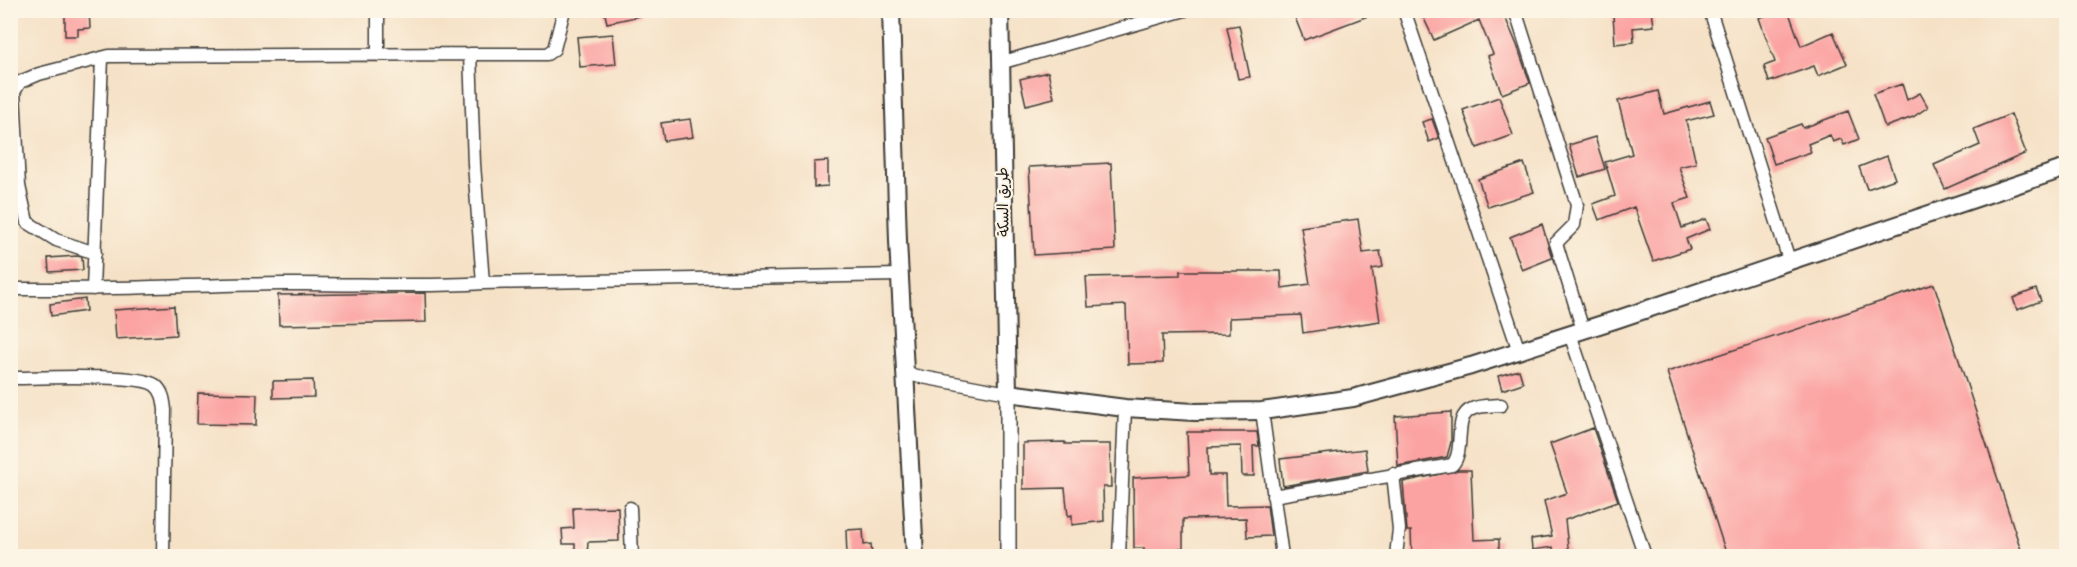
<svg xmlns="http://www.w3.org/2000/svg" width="2077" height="567" font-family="Mali,'Playpen Sans Arabic',sans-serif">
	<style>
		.building { fill: #fba3a2 }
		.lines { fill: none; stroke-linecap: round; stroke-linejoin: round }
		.minor-casing { stroke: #3d3a36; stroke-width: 15 }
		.tertiary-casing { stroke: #3d3a36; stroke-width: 18 }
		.secondary-casing { stroke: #3d3a36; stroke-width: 20 }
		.minor { stroke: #fff; stroke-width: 12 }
		.tertiary { stroke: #fff; stroke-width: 15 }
		.secondary { stroke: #fff; stroke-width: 16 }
		.labels { text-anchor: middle; stroke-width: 4.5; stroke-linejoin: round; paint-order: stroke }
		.street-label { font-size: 15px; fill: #1c1c1c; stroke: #fcf5e5 }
	</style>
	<rect width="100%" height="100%" fill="#fcf5e5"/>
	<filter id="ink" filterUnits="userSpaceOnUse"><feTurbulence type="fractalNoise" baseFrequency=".0167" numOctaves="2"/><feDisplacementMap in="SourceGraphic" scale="12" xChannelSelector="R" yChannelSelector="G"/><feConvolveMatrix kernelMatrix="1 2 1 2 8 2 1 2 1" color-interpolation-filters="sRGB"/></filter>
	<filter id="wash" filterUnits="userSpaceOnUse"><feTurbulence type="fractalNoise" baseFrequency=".008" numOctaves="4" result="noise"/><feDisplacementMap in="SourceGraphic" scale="24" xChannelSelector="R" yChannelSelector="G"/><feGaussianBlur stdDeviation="1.35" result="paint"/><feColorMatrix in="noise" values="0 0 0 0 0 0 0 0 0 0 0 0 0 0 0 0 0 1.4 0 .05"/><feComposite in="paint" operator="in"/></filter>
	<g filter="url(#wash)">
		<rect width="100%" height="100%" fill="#f5e1c6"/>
		<g id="blocks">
			<path class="building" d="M 65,10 L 89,10 L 90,28 L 78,29 L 78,36 L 65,36 Z
				M 604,10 L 640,10 L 640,16 L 607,23 Z
				M 1292,10 L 1376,10 L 1376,13 L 1304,40 Z
				M 1420,10 L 1502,10 L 1517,45 L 1530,83 L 1502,94 L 1488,56 L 1493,54 L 1479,20 L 1434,40 Z
				M 1781,10 L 1788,10 L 1801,46 L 1833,32 L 1847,64 L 1818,76 L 1814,66 L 1769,82 L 1764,66 L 1775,62 L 1759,18 Z
				M 1652,11 L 1654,26 L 1633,28 L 1634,42 L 1615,44 L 1613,15 Z
				M 1239,25 L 1250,77 L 1238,79 L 1227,27 Z
				M 613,34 L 616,64 L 580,67 L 577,37 Z
				M 1048,72 L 1054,98 L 1026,105 L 1020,79 Z
				M 1902,84 L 1907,100 L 1920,93 L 1928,107 L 1913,117 L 1885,127 L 1873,94 Z
				M 1658,91 L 1664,114 L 1710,101 L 1714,114 L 1686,121 L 1696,163 L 1679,167 L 1690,198 L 1674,203 L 1682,228 L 1706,219 L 1710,229 L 1686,239 L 1690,249 L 1653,261 L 1634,207 L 1599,220 L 1593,204 L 1615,196 L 1605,162 L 1632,154 L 1618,101 Z
				M 1499,97 L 1513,135 L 1477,148 L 1463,110 Z
				M 1848,111 L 1859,139 L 1844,145 L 1841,139 L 1833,142 L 1830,135 L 1808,144 L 1811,152 L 1774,164 L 1765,137 L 1801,124 L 1803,128 Z
				M 2011,114 L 2026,153 L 1945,189 L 1934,165 L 1980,145 L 1974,129 Z
				M 690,119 L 693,137 L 664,141 L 661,123 Z
				M 1432,119 L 1439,138 L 1429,142 L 1422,122 Z
				M 1595,137 L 1605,169 L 1579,177 L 1569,145 Z
				M 1887,156 L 1895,179 L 1867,189 L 1859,167 Z
				M 828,161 L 828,186 L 814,187 L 814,162 Z
				M 1111,163 L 1115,250 L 1034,255 L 1029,167 Z
				M 1524,163 L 1534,192 L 1488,207 L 1478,179 Z
				M 1358,219 L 1363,253 L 1380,251 L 1383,267 L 1372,269 L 1380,321 L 1303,333 L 1301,315 L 1229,318 L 1229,334 L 1162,335 L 1163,363 L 1128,364 L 1126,305 L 1088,307 L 1086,277 L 1180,275 L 1180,271 L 1281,271 L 1282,288 L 1310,284 L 1301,227 Z
				M 1542,224 L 1552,258 L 1522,270 L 1510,237 Z
				M 77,256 L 82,257 L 83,270 L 49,272 L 48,258 Z
				M 1934,284 L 2023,556 L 1727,556 L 1667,372 Z
				M 2036,289 L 2041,301 L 2017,310 L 2013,298 Z
				M 425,293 L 426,322 L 279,325 L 278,295 Z
				M 85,299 L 86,311 L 51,316 L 50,304 Z
				M 174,306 L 176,335 L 116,339 L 114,310 Z
				M 1519,370 L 1523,383 L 1502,390 L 1498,376 Z
				M 313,380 L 314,397 L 273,398 L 273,381 Z
				M 198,393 L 257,394 L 256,425 L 197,424 Z
				M 1451,412 L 1451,442 L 1447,457 L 1398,466 L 1395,416 Z
				M 1593,428 L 1618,501 L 1565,520 L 1569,556 L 1554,556 L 1553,547 L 1532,550 L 1531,539 L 1552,536 L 1544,501 L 1567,493 L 1550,444 Z
				M 1187,432 L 1257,432 L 1259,446 L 1253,446 L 1254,476 L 1242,476 L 1241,446 L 1208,447 L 1209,475 L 1225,475 L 1226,506 L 1267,505 L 1271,536 L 1247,537 L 1246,518 L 1183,519 L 1183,548 L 1179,548 L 1179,556 L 1144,556 L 1144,548 L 1134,548 L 1133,478 L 1189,475 Z
				M 1065,442 L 1065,444 L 1110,444 L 1111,487 L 1103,487 L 1104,521 L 1072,525 L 1072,515 L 1068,516 L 1065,488 L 1023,489 L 1023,443 Z
				M 1365,449 L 1368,471 L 1283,486 L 1280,459 Z
				M 1458,470 L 1471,470 L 1474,540 L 1499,539 L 1499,556 L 1412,556 L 1411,531 L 1407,531 L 1403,482 Z
				M 618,507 L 619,541 L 588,542 L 587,556 L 575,556 L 575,544 L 563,544 L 562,529 L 574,528 L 573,508 Z
				M 863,529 L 864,545 L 871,544 L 872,556 L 847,556 L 846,530 Z"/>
		</g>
	</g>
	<g filter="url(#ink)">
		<use href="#blocks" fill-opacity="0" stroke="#3d3a36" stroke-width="1.5"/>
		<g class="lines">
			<g class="minor-casing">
				<path id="minor" d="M 1404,10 L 1519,351
					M 1515,10 L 1577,205 L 1574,225 L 1556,243 L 1583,330
					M 1710,10 L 1789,260
					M 378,55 L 378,10
					M 1000,63 L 1185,10
					M 95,253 L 56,240 L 27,222 L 19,186 L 14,92 L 20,82 L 39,74 L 109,56 L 470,54
					M 483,283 L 474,164 L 470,54 L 547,54 L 554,49 L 564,10
					M 10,289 C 102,290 192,285 283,284 C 350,283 417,288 483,283 L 900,275
					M 93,289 L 102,58
					M 1570,334 L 1645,556
					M 906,374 L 1008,393
					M 10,378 C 37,378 137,373 155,385 C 163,391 164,401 165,410 L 163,556
					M 1262,411 L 1282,556
					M 1393,474 L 1399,529 L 1396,556
					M 1273,496 L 1452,465 C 1466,451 1452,417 1472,409 C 1480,405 1492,406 1501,405
					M 630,508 L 632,556
					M 1119,556 L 1125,408"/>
			</g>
			<g class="tertiary-casing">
				<path id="tertiary" d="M 1008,393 L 1008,556"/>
			</g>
			<g class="secondary-casing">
				<path id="secondary" d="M 891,10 L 898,241 L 915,556
					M 1000,10 L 1008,393 L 1125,408 L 1195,412 L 1262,411 L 1353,398 L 1471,366 L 1618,319 L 2066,168"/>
			</g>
			<use href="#minor" class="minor"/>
			<use href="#tertiary" class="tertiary"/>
			<use href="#secondary" class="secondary"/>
		</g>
	</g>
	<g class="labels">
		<g class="street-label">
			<text transform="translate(1003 202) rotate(-91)" y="5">طريق السكة</text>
		</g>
	</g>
	<rect width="2077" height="567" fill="none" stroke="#fcf5e5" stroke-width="36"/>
</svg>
